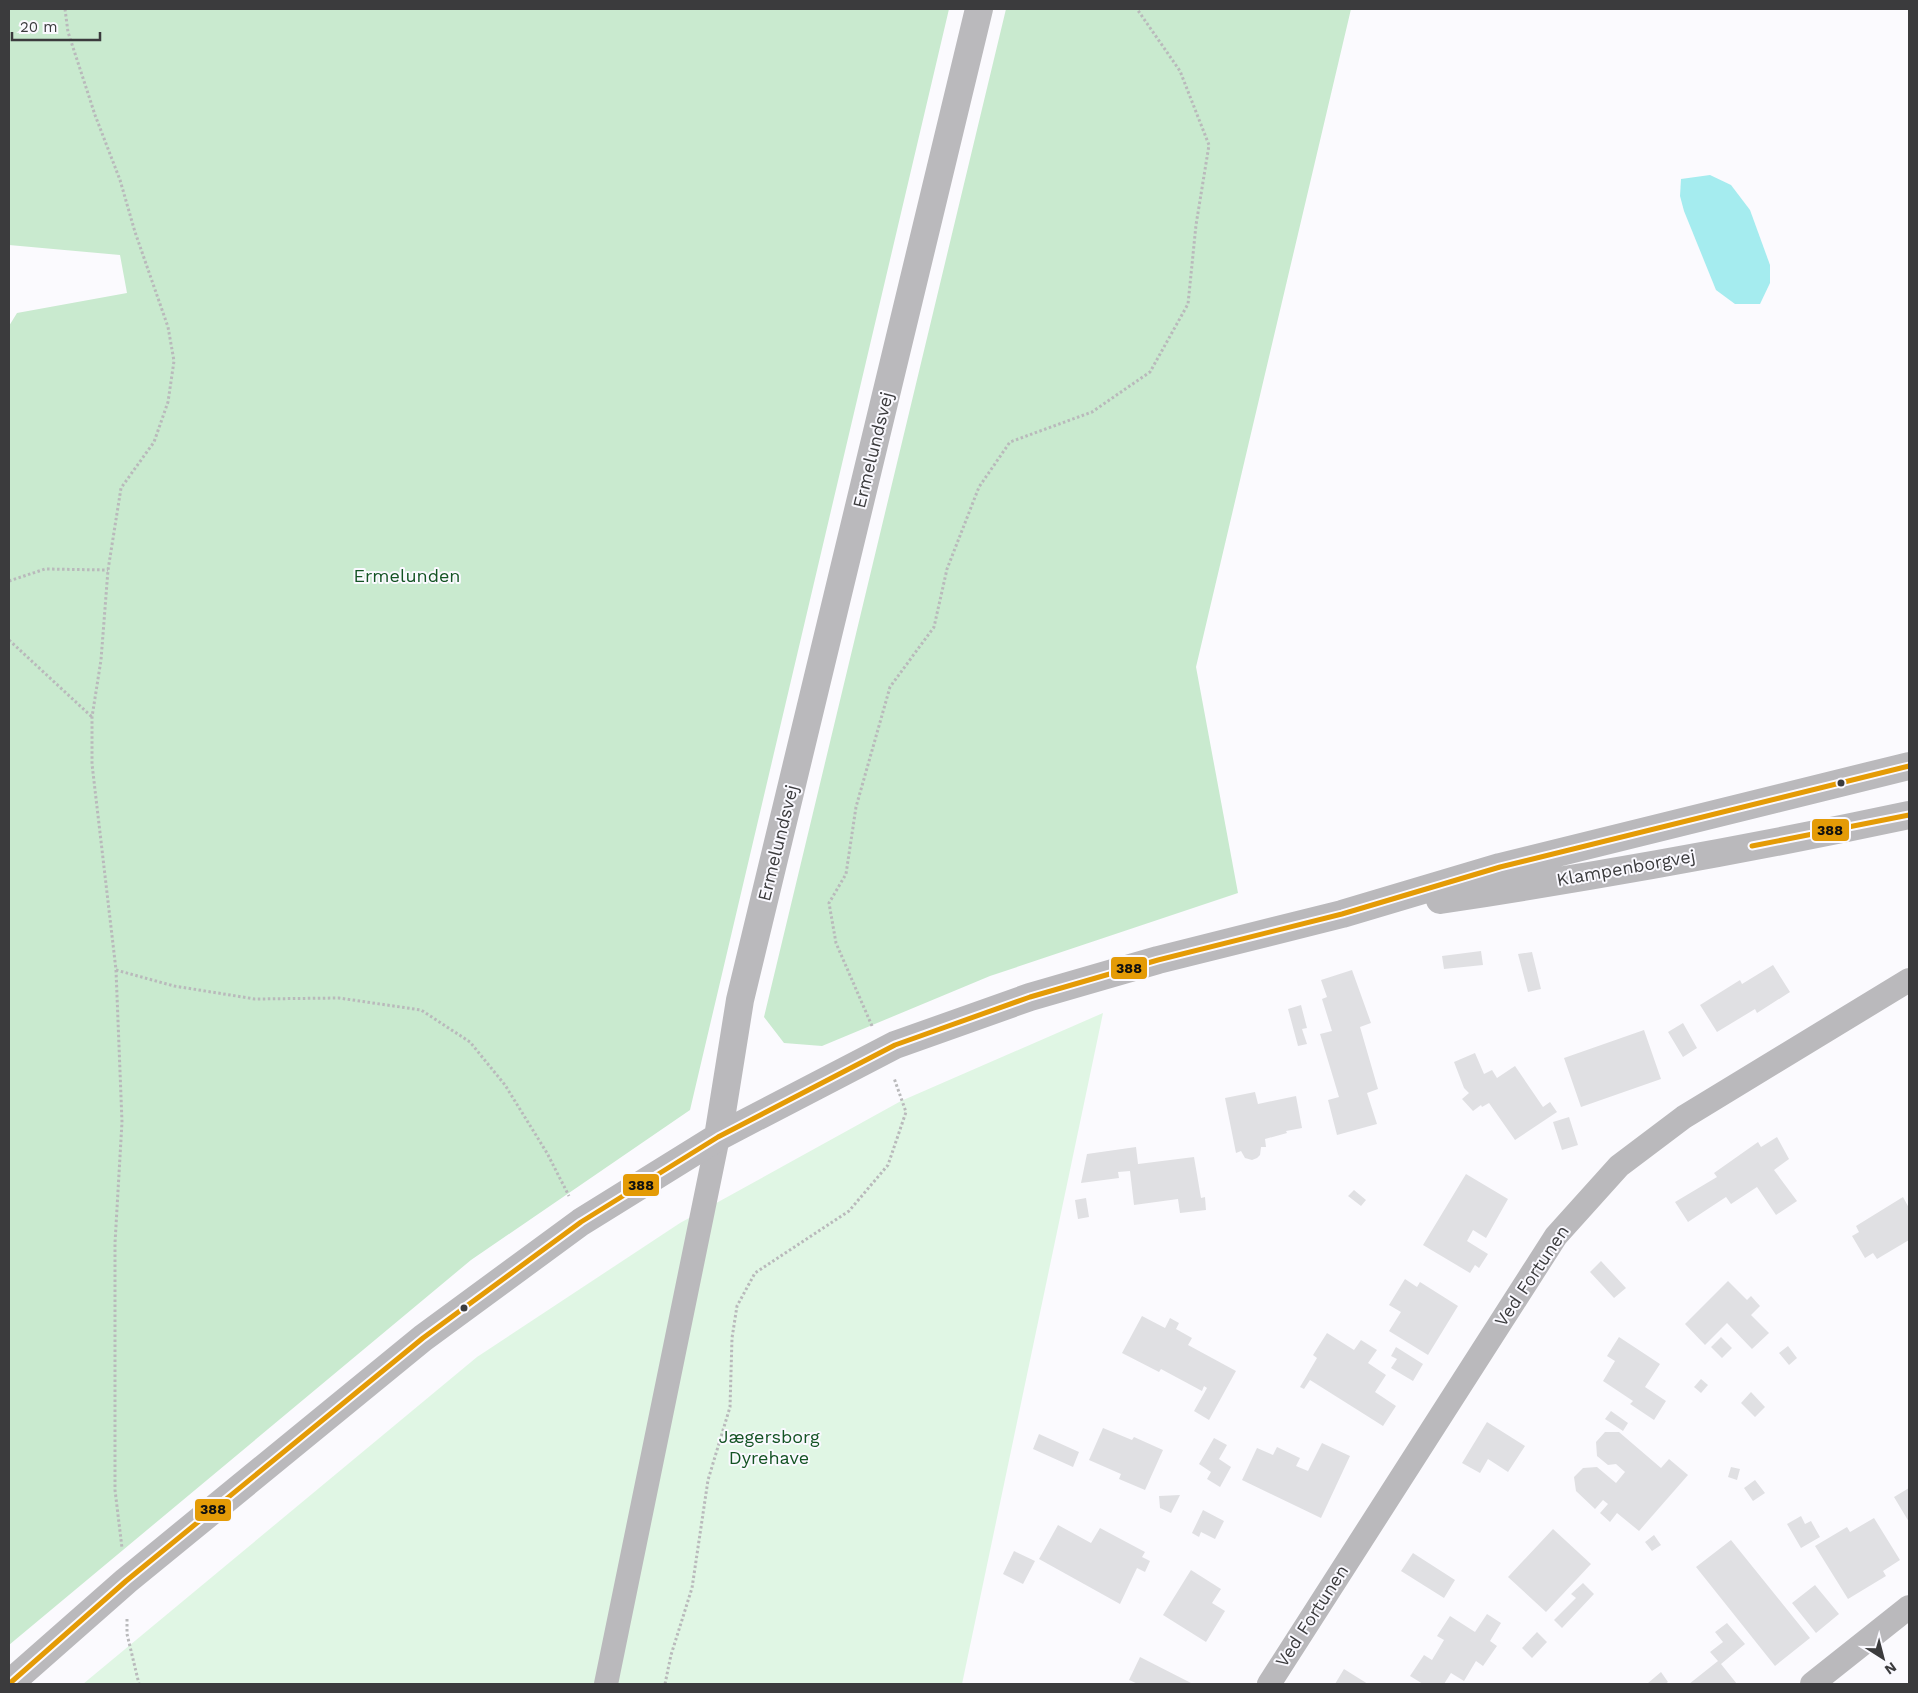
<svg xmlns="http://www.w3.org/2000/svg" width="1918" height="1693" font-family="'Work Sans',sans-serif">
	<style>
		.green { fill: #e0f6e4 }
		.forest { fill: #c9eacf }
		.water { fill: #a5ecef }
		.building { fill: #e0e0e3 }
		.lines { fill: none; stroke-linecap: round; stroke-linejoin: round }
		.path { stroke: #b9b9bb; stroke-width: 3; stroke-dasharray: 2.5 2.5; stroke-linecap: butt }
		.minor { stroke: #bab9bc; stroke-width: 24 }
		.tertiary { stroke: #bab9bc; stroke-width: 28 }
		.bus-1-casing { stroke: #faf9ff; stroke-width: 9 }
		.bus-1 { stroke: #e49b06; stroke-width: 5 }
		.bus-dot { fill: #3b3b3d; stroke: #faf9ff; stroke-width: 2 }
		.labels { text-anchor: middle; stroke-width: 4; stroke-linejoin: round; paint-order: stroke }
		.street-label { font-size: 18px; fill: #3b3b3d; stroke: #faf9ff }
		.park-label { font-size: 18px; fill: #135323; stroke: #faf9ff }
		.line-badge { stroke: #faf9ff; stroke-width: 2 }
		.pale-badge-label { font-size: 14px; text-anchor: middle; font-weight: bold; fill: #111 }
	</style>
	<rect width="100%" height="100%" fill="#fbfafe"/>
	<path class="green" d="M 1103,1013 L 962,1684 L 83,1684 L 477,1357 L 680,1223 L 901,1101 Z"/>
	<path class="forest" d="M 9,9 L 949,9 L 690,1110 L 471,1260 L 9,1645 L 9,326 L 17,313 L 127,293 L 120,255 L 9,245 Z
		M 1006,9 L 1351,9 L 1196,667 L 1238,893 L 990,976 L 822,1046 L 784,1043 L 764,1017 Z"/>
	<path class="water" d="M 1710,175 L 1731,185 L 1750,210 L 1770,265 L 1770,283 L 1760,304 L 1735,304 L 1716,290 L 1684,211 L 1680,196 L 1681,179 Z"/>
	<path class="building" d="M 1481,951 L 1483,965 L 1444,969 L 1442,956 Z
		M 1532,952 L 1541,989 L 1528,992 L 1518,954 Z
		M 1773,965 L 1790,992 L 1757,1013 L 1755,1009 L 1717,1032 L 1700,1005 L 1740,980 L 1742,984 Z
		M 1352,970 L 1371,1023 L 1360,1027 L 1378,1089 L 1367,1093 L 1377,1124 L 1337,1135 L 1328,1100 L 1339,1097 L 1320,1034 L 1332,1031 L 1322,999 L 1327,997 L 1321,980 Z
		M 1301,1005 L 1307,1028 L 1302,1029 L 1307,1044 L 1298,1046 L 1288,1009 Z
		M 1683,1023 L 1697,1048 L 1683,1057 L 1668,1032 Z
		M 1644,1030 L 1661,1079 L 1581,1107 L 1564,1058 Z
		M 1475,1053 L 1484,1074 L 1492,1070 L 1497,1078 L 1515,1066 L 1543,1107 L 1550,1102 L 1557,1112 L 1515,1140 L 1489,1103 L 1482,1107 L 1481,1105 L 1473,1111 L 1462,1099 L 1469,1093 L 1464,1088 L 1454,1062 Z
		M 1255,1092 L 1258,1104 L 1296,1096 L 1302,1128 L 1286,1131 L 1287,1133 L 1265,1139 L 1266,1147 L 1261,1147 L 1260,1155 L 1257,1158 L 1252,1160 L 1245,1158 L 1241,1151 L 1236,1153 L 1225,1098 Z
		M 1569,1117 L 1578,1145 L 1562,1150 L 1553,1122 Z
		M 1777,1137 L 1789,1159 L 1774,1170 L 1797,1201 L 1776,1215 L 1757,1187 L 1731,1204 L 1726,1197 L 1688,1222 L 1675,1202 L 1717,1177 L 1714,1173 L 1758,1142 L 1761,1147 Z
		M 1136,1147 L 1138,1164 L 1194,1157 L 1201,1198 L 1205,1197 L 1206,1210 L 1180,1213 L 1178,1199 L 1134,1205 L 1130,1171 L 1118,1172 L 1119,1178 L 1081,1183 L 1087,1154 Z
		M 1466,1174 L 1508,1199 L 1486,1238 L 1473,1230 L 1467,1241 L 1488,1254 L 1479,1268 L 1475,1265 L 1470,1273 L 1423,1245 Z
		M 1354,1190 L 1366,1200 L 1361,1206 L 1348,1196 Z
		M 1903,1197 L 1909,1208 L 1909,1240 L 1877,1259 L 1873,1253 L 1865,1258 L 1852,1236 L 1859,1232 L 1856,1226 Z
		M 1086,1198 L 1089,1217 L 1078,1219 L 1075,1200 Z
		M 1601,1261 L 1626,1288 L 1614,1298 L 1590,1272 Z
		M 1405,1279 L 1417,1287 L 1420,1282 L 1458,1306 L 1428,1355 L 1389,1331 L 1401,1312 L 1389,1305 Z
		M 1728,1281 L 1747,1300 L 1751,1296 L 1760,1306 L 1751,1315 L 1769,1333 L 1752,1349 L 1727,1323 L 1705,1345 L 1685,1324 Z
		M 1142,1316 L 1165,1328 L 1170,1318 L 1179,1323 L 1176,1329 L 1192,1338 L 1188,1345 L 1236,1371 L 1209,1420 L 1194,1411 L 1207,1388 L 1204,1386 L 1202,1391 L 1161,1369 L 1159,1372 L 1122,1353 Z
		M 1327,1333 L 1354,1350 L 1361,1340 L 1377,1350 L 1368,1363 L 1386,1375 L 1375,1392 L 1396,1406 L 1383,1426 L 1310,1380 L 1304,1389 L 1300,1387 L 1317,1358 L 1313,1355 Z
		M 1619,1337 L 1660,1364 L 1645,1387 L 1666,1401 L 1654,1420 L 1630,1404 L 1633,1401 L 1603,1381 L 1615,1361 L 1607,1356 Z
		M 1721,1337 L 1732,1348 L 1722,1358 L 1711,1347 Z
		M 1788,1346 L 1797,1358 L 1789,1365 L 1779,1353 Z
		M 1396,1347 L 1423,1364 L 1413,1381 L 1391,1368 L 1397,1359 L 1391,1356 Z
		M 1701,1379 L 1708,1385 L 1701,1393 L 1694,1387 Z
		M 1751,1392 L 1765,1407 L 1755,1417 L 1741,1403 Z
		M 1611,1411 L 1628,1423 L 1623,1431 L 1605,1419 Z
		M 1487,1422 L 1525,1446 L 1508,1472 L 1488,1459 L 1480,1473 L 1462,1463 Z
		M 1103,1428 L 1132,1440 L 1134,1437 L 1163,1450 L 1145,1490 L 1119,1479 L 1121,1474 L 1089,1460 Z
		M 1605,1432 L 1619,1432 L 1661,1468 L 1669,1459 L 1688,1475 L 1639,1531 L 1617,1513 L 1610,1522 L 1600,1513 L 1608,1504 L 1603,1500 L 1595,1509 L 1576,1491 L 1574,1477 L 1583,1468 L 1597,1467 L 1616,1483 L 1625,1472 L 1616,1464 L 1608,1465 L 1597,1456 L 1596,1442 Z
		M 1039,1434 L 1079,1452 L 1073,1467 L 1033,1449 Z
		M 1214,1438 L 1227,1445 L 1219,1459 L 1231,1467 L 1220,1487 L 1207,1479 L 1211,1472 L 1199,1464 Z
		M 1322,1443 L 1350,1456 L 1321,1518 L 1242,1480 L 1257,1448 L 1273,1455 L 1277,1447 L 1300,1458 L 1296,1466 L 1308,1471 Z
		M 1731,1467 L 1740,1469 L 1737,1480 L 1728,1477 Z
		M 1755,1480 L 1765,1493 L 1753,1501 L 1744,1488 Z
		M 1909,1488 L 1909,1522 L 1894,1497 Z
		M 1180,1495 L 1171,1513 L 1160,1508 L 1159,1496 Z
		M 1203,1510 L 1224,1521 L 1215,1539 L 1201,1532 L 1199,1537 L 1192,1533 Z
		M 1801,1516 L 1805,1524 L 1811,1521 L 1820,1537 L 1801,1548 L 1787,1524 Z
		M 1874,1518 L 1900,1560 L 1883,1571 L 1886,1576 L 1848,1599 L 1815,1546 L 1847,1527 L 1850,1532 Z
		M 1058,1525 L 1091,1543 L 1100,1528 L 1145,1552 L 1142,1557 L 1150,1561 L 1145,1572 L 1137,1568 L 1120,1604 L 1039,1559 Z
		M 1553,1529 L 1591,1564 L 1546,1612 L 1508,1577 Z
		M 1654,1535 L 1661,1545 L 1652,1551 L 1645,1542 Z
		M 1731,1540 L 1810,1638 L 1775,1666 L 1696,1567 Z
		M 1014,1551 L 1035,1561 L 1023,1584 L 1003,1574 Z
		M 1413,1553 L 1455,1580 L 1444,1598 L 1401,1571 Z
		M 1191,1570 L 1221,1589 L 1212,1603 L 1225,1611 L 1206,1642 L 1163,1615 Z
		M 1583,1583 L 1594,1594 L 1562,1628 L 1554,1620 L 1576,1598 L 1571,1594 Z
		M 1815,1585 L 1839,1614 L 1816,1633 L 1792,1603 Z
		M 1487,1614 L 1501,1623 L 1490,1641 L 1497,1646 L 1483,1666 L 1476,1661 L 1464,1681 L 1451,1673 L 1444,1684 L 1423,1684 L 1410,1676 L 1424,1655 L 1432,1660 L 1444,1640 L 1437,1636 L 1450,1616 L 1475,1632 Z
		M 1727,1623 L 1745,1644 L 1721,1664 L 1737,1684 L 1689,1684 L 1718,1661 L 1710,1652 L 1723,1642 L 1715,1632 Z
		M 1537,1632 L 1547,1642 L 1532,1658 L 1522,1648 Z
		M 1140,1657 L 1193,1684 L 1138,1684 L 1129,1680 Z
		M 1344,1669 L 1368,1684 L 1335,1684 Z
		M 1661,1672 L 1668,1682 L 1665,1684 L 1649,1684 L 1648,1683 Z"/>
	<g class="lines">
		<path class="path" d="M 65,9 L 68,32 L 95,115 L 120,180 L 135,232 L 168,327 L 174,361 L 168,402 L 154,442 L 121,488 L 108,570 L 101,660 L 92,717 L 92,764 L 116,970 L 122,1122 L 115,1243 L 115,1490 L 122,1548
			M 9,581 L 45,569 L 108,570
			M 9,640 L 92,717
			M 116,970 L 174,986 L 255,999 L 339,998 L 421,1010 L 470,1042 L 505,1085 L 547,1153 L 569,1196
			M 872,1026 L 836,943 L 829,903 L 846,874 L 856,807 L 890,687 L 934,627 L 947,569 L 979,487 L 1010,442 L 1092,412 L 1150,372 L 1188,304 L 1196,225 L 1209,145 L 1180,71 L 1137,9
			M 127,1619 L 127,1634 L 139,1684
			M 665,1684 L 671,1655 L 692,1588 L 708,1480 L 730,1407 L 732,1338 L 737,1306 L 755,1273 L 849,1211 L 888,1165 L 906,1112 L 894,1078"/>
		<path class="minor" d="M 606,1684 L 718,1137
			M 1269,1684 L 1556,1236 L 1619,1166 L 1684,1117 L 1909,980
			M 1812,1684 L 1909,1607"/>
		<path class="tertiary" d="M 1440,900 C 1597,876 1754,848 1909,815
			M 718,1137 L 740,1000 L 979,9
			M 9,1684 L 126,1581 L 423,1338 L 581,1222 L 718,1137 L 895,1045 L 1030,997 L 1158,960 L 1342,914 L 1500,867 L 1909,766"/>
		<g class="bus-1-casing">
			<path id="bus-1" d="M 1752,846 L 1909,815
				M 9,1684 L 126,1581 L 423,1338 L 581,1222 L 718,1137 L 895,1045 L 1030,997 L 1158,960 L 1342,914 L 1500,867 L 1909,766"/>
		</g>
		<use href="#bus-1" class="bus-1"/>
	</g>
	<g class="bus-dot">
		<circle cx="1841" cy="783" r="4.5"/>
		<circle cx="464" cy="1308" r="4.5"/>
	</g>
	<g class="labels">
		<g class="street-label">
			<text transform="translate(873 450) rotate(-76)" y="6">Ermelundsvej</text>
			<text transform="translate(778 843) rotate(-76)" y="6">Ermelundsvej</text>
			<text transform="translate(1626 868) rotate(-10)" y="6">Klampenborgvej</text>
			<text transform="translate(1532 1276) rotate(-56)" y="6">Ved Fortunen</text>
			<text transform="translate(1312 1616) rotate(-57)" y="6">Ved Fortunen</text>
		</g>
		<g class="park-label">
			<text x="407" y="582">Ermelunden</text>
			<text x="769" y="1443">Jægersborg<tspan x="769" dy="21">Dyrehave</tspan></text>
		</g>
	</g>
	<g class="line-badge">
		<rect x="1811" y="818" width="39" height="24" rx="5" fill="#e49b06"/>
		<rect x="1110" y="956" width="38" height="24" rx="5" fill="#e49b06"/>
		<rect x="622" y="1173" width="38" height="24" rx="5" fill="#e49b06"/>
		<rect x="194" y="1498" width="38" height="24" rx="5" fill="#e49b06"/>
	</g>
	<g class="pale-badge-label">
		<text x="1830" y="835">388</text>
		<text x="1129" y="973">388</text>
		<text x="641" y="1190">388</text>
		<text x="213" y="1514">388</text>
	</g>
	<rect width="1918" height="1693" fill="none" stroke="#3b3b3d" stroke-width="20"/>
	<g transform="translate(1883 1658) rotate(144)" stroke="#faf9ff" stroke-width="4" paint-order="stroke">
	<path d="M0-4L9 19L0 12L-9 19Z" fill="#3b3b3d"/>
	<text y="-8" font-size="14" font-weight="bold" text-anchor="middle" fill="#3b3b3d">N</text>
	</g>
	<path d="M12 32v8h88v-8" fill="none" stroke="#3b3b3d" stroke-width="2.5"/>
	<text x="20" y="32" font-size="15" fill="#3b3b3d" stroke="#faf9ff" stroke-width="4" paint-order="stroke">20 m</text>
</svg>
